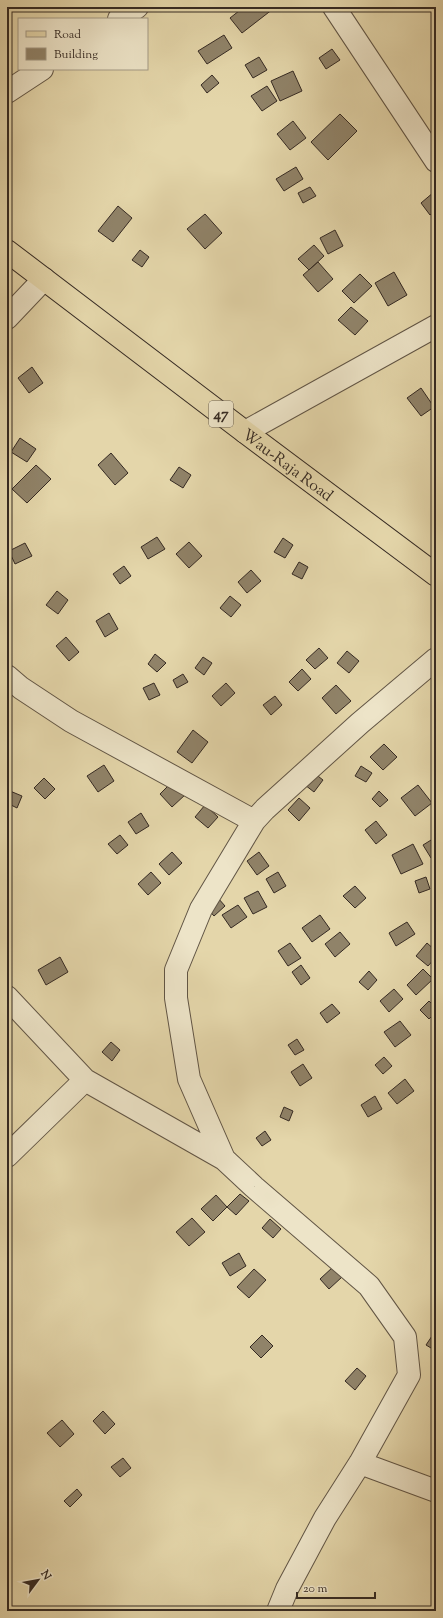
<svg xmlns="http://www.w3.org/2000/svg" width="443" height="1618" font-family="'Sorts Mill Goudy',serif">
	<style>
		.building { fill: #908369; stroke: #352a23 }
		.lines { fill: none; stroke-linecap: round; stroke-linejoin: round }
		.minor-casing { stroke: #615545; stroke-width: 24 }
		.major-casing { stroke: #352a23; stroke-width: 24 }
		.minor { stroke: #ede4c8; stroke-width: 22 }
		.major { stroke: #e4d6aa; stroke-width: 22 }
		.labels { text-anchor: middle; stroke-width: 3.5; stroke-linejoin: round; paint-order: stroke }
		.shield { fill: #ede4c8; stroke: #6c6254; stroke-width: 1 }
		.shield-label { font-size: 15px; font-weight: bold; fill: #352a23 }
		.street-label { font-size: 16px; fill: #352a23; stroke: #ede4c8 }
	</style>
	<rect width="100%" height="100%" fill="#e4d6aa"/>
	<filter id="stains"><feTurbulence type="fractalNoise" baseFrequency=".005" numOctaves="4"/><feColorMatrix values="0 0 0 0 .2 0 0 0 0 .09 0 0 0 0 .02 0 0 0 .5 -.17"/></filter>
	<radialGradient id="worn" r=".72"><stop offset=".6" stop-color="#630" stop-opacity="0"/><stop offset="1" stop-color="#630" stop-opacity=".3"/></radialGradient>
	<path class="building" d="M 185,7 L 194,7 L 189,11 Z
		M 244,7 L 272,7 L 273,9 L 242,33 L 230,18 Z
		M 224,35 L 232,48 L 207,64 L 198,51 Z
		M 332,49 L 340,60 L 326,69 L 319,58 Z
		M 259,57 L 267,70 L 253,78 L 245,65 Z
		M 293,71 L 302,91 L 280,101 L 271,81 Z
		M 212,75 L 219,83 L 207,93 L 201,85 Z
		M 267,86 L 277,101 L 262,111 L 251,96 Z
		M 340,114 L 357,131 L 328,160 L 311,142 Z
		M 293,121 L 306,138 L 290,150 L 277,134 Z
		M 296,167 L 303,179 L 284,191 L 276,179 Z
		M 310,187 L 316,196 L 303,203 L 298,193 Z
		M 434,192 L 436,194 L 436,210 L 430,215 L 421,203 Z
		M 118,206 L 132,218 L 113,242 L 98,231 Z
		M 205,214 L 222,233 L 205,249 L 187,229 Z
		M 335,230 L 343,246 L 328,254 L 320,238 Z
		M 314,245 L 324,256 L 309,270 L 298,259 Z
		M 140,250 L 149,257 L 142,267 L 132,260 Z
		M 318,262 L 333,279 L 318,292 L 303,275 Z
		M 394,272 L 407,295 L 388,306 L 375,283 Z
		M 360,274 L 372,286 L 354,303 L 342,291 Z
		M 351,307 L 368,321 L 355,335 L 338,320 Z
		M 32,367 L 43,383 L 29,393 L 18,378 Z
		M 421,388 L 434,407 L 421,416 L 407,398 Z
		M 20,438 L 36,449 L 27,462 L 11,452 Z
		M 111,453 L 128,473 L 115,485 L 98,465 Z
		M 36,465 L 51,479 L 27,503 L 12,489 Z
		M 179,467 L 191,475 L 183,488 L 170,480 Z
		M 157,537 L 165,549 L 148,559 L 141,547 Z
		M 283,538 L 293,545 L 285,558 L 274,552 Z
		M 189,542 L 202,556 L 189,568 L 176,554 Z
		M 25,543 L 32,556 L 15,564 L 9,551 Z
		M 299,562 L 308,567 L 302,579 L 292,574 Z
		M 124,566 L 131,576 L 120,584 L 113,574 Z
		M 251,570 L 261,581 L 247,593 L 238,582 Z
		M 57,591 L 68,600 L 58,614 L 46,605 Z
		M 230,596 L 241,605 L 231,617 L 220,608 Z
		M 109,613 L 118,629 L 105,637 L 96,621 Z
		M 66,637 L 79,652 L 69,661 L 56,646 Z
		M 319,648 L 328,658 L 315,669 L 306,660 Z
		M 347,651 L 359,661 L 349,673 L 337,663 Z
		M 155,654 L 166,663 L 157,672 L 148,664 Z
		M 203,657 L 212,663 L 204,675 L 195,668 Z
		M 302,669 L 311,679 L 298,691 L 289,682 Z
		M 183,674 L 188,682 L 177,688 L 173,680 Z
		M 154,683 L 160,695 L 149,700 L 143,688 Z
		M 226,683 L 235,693 L 221,706 L 212,696 Z
		M 336,685 L 351,701 L 336,714 L 322,698 Z
		M 275,696 L 282,705 L 271,715 L 263,705 Z
		M 193,730 L 208,742 L 192,763 L 177,752 Z
		M 384,744 L 397,757 L 383,770 L 370,757 Z
		M 104,765 L 114,781 L 98,792 L 87,776 Z
		M 361,766 L 372,773 L 366,782 L 355,776 Z
		M 314,773 L 323,780 L 314,792 L 305,785 Z
		M 44,778 L 55,789 L 45,799 L 34,788 Z
		M 173,781 L 186,794 L 172,807 L 160,794 Z
		M 418,785 L 432,803 L 415,816 L 401,798 Z
		M 10,791 L 22,796 L 17,808 L 7,803 Z
		M 379,791 L 388,800 L 380,807 L 372,799 Z
		M 299,798 L 310,808 L 299,821 L 288,810 Z
		M 205,805 L 218,817 L 208,828 L 195,817 Z
		M 141,813 L 149,826 L 136,834 L 128,822 Z
		M 376,821 L 387,835 L 376,844 L 365,830 Z
		M 120,835 L 128,845 L 117,854 L 108,844 Z
		M 436,837 L 436,855 L 431,858 L 423,845 Z
		M 413,844 L 423,864 L 401,874 L 392,855 Z
		M 172,852 L 182,863 L 169,875 L 159,864 Z
		M 259,852 L 269,866 L 257,875 L 247,861 Z
		M 151,872 L 161,883 L 148,895 L 138,884 Z
		M 278,872 L 286,886 L 274,893 L 266,879 Z
		M 426,877 L 430,889 L 419,893 L 415,881 Z
		M 355,886 L 366,898 L 355,908 L 343,896 Z
		M 258,891 L 267,907 L 253,914 L 244,898 Z
		M 218,898 L 225,906 L 214,916 L 207,908 Z
		M 238,905 L 247,917 L 231,928 L 222,915 Z
		M 320,915 L 330,929 L 312,942 L 302,928 Z
		M 407,922 L 415,934 L 396,946 L 389,933 Z
		M 340,932 L 350,944 L 335,957 L 325,944 Z
		M 290,943 L 301,958 L 288,966 L 278,951 Z
		M 427,943 L 436,951 L 436,957 L 428,966 L 416,956 Z
		M 60,957 L 68,972 L 46,985 L 38,970 Z
		M 301,965 L 310,978 L 301,985 L 292,972 Z
		M 423,969 L 433,979 L 416,995 L 407,985 Z
		M 369,971 L 377,980 L 368,990 L 359,982 Z
		M 394,989 L 403,999 L 389,1012 L 380,1001 Z
		M 429,1001 L 436,1008 L 436,1012 L 429,1019 L 420,1010 Z
		M 332,1004 L 340,1013 L 327,1023 L 320,1013 Z
		M 400,1021 L 411,1035 L 395,1047 L 384,1032 Z
		M 297,1039 L 304,1050 L 295,1055 L 288,1045 Z
		M 111,1042 L 120,1050 L 112,1061 L 102,1052 Z
		M 384,1057 L 392,1066 L 383,1074 L 375,1065 Z
		M 303,1064 L 312,1078 L 300,1086 L 291,1072 Z
		M 405,1079 L 414,1091 L 397,1104 L 388,1093 Z
		M 375,1096 L 382,1109 L 368,1117 L 361,1105 Z
		M 284,1107 L 293,1111 L 289,1121 L 280,1117 Z
		M 265,1131 L 271,1140 L 262,1146 L 256,1138 Z
		M 240,1194 L 249,1201 L 236,1215 L 227,1207 Z
		M 216,1195 L 227,1207 L 213,1221 L 201,1209 Z
		M 192,1218 L 205,1232 L 189,1246 L 176,1232 Z
		M 270,1219 L 281,1229 L 273,1238 L 262,1228 Z
		M 239,1253 L 246,1266 L 230,1276 L 222,1263 Z
		M 333,1267 L 342,1277 L 329,1289 L 320,1279 Z
		M 254,1269 L 266,1280 L 249,1298 L 237,1287 Z
		M 434,1333 L 436,1334 L 436,1351 L 426,1345 Z
		M 262,1335 L 273,1346 L 261,1358 L 250,1347 Z
		M 357,1368 L 366,1376 L 355,1390 L 345,1381 Z
		M 103,1411 L 115,1424 L 105,1434 L 93,1421 Z
		M 62,1420 L 74,1434 L 60,1447 L 47,1433 Z
		M 123,1458 L 131,1468 L 120,1477 L 111,1467 Z
		M 77,1489 L 82,1495 L 70,1507 L 64,1501 Z"/>
	<g class="lines">
		<g class="minor-casing">
			<path id="minor" d="M 334,7 L 436,161
				M 119,19 L 137,7
				M 7,92 L 42,69
				M 7,318 L 44,279
				M 245,432 L 436,326
				M 7,676 L 21,688 L 71,721 L 254,821
				M 7,997 L 85,1080 L 224,1159 L 254,1187 L 369,1286 L 405,1337 L 409,1375 L 360,1463 L 325,1518 L 287,1589 L 278,1611
				M 7,1156 L 85,1080
				M 224,1159 L 189,1079 L 176,998 L 176,970 L 201,909 L 254,821 L 265,809 L 360,723 L 436,659
				M 360,1463 L 436,1491"/>
		</g>
		<g class="major-casing">
			<g id="major">
				<path id="s1" d="M 7,251 L 245,432 L 436,575"/>
			</g>
		</g>
		<use href="#minor" class="minor"/>
		<use href="#major" class="major"/>
	</g>
	<g class="labels">
		<rect class="shield" x="209" y="401" width="24" height="26" rx="3"/>
		<g class="shield-label">
			<text x="221" y="419">47</text>
		</g>
		<g class="street-label">
			<text dy="6" stroke="none"><textPath href="#s1" startOffset="353">Wau-Raja Road</textPath></text>
		</g>
	</g>
	<rect width="443" height="1618" fill="none" stroke="#e4d6aa" stroke-width="24"/>
	<rect x="8" y="8" width="427" height="1602" fill="none" stroke="#352a23" stroke-width="2"/>
	<rect x="12" y="12" width="419" height="1594" fill="none" stroke="#352a23"/>
	<rect x="18" y="18" width="130" height="52" fill="#ede4c8" stroke="#a39a86"/>
	<rect x="26" y="31" width="20" height="6" fill="#e4d6aa" stroke="#a39a86"/>
	<text x="54" y="38" font-size="12" fill="#352a23">Road</text>
	<rect x="26" y="48" width="20" height="12" fill="#908369" stroke="#a39a86"/>
	<text x="54" y="58" font-size="12" fill="#352a23">Building</text>
	<g transform="translate(38 1580) rotate(58)" stroke="#ede4c8" stroke-width="3" paint-order="stroke">
	<path d="M0-3L7 15L0 10L-7 15Z" fill="#352a23"/>
	<text y="-6" font-size="11" font-weight="bold" text-anchor="middle" fill="#352a23">N</text>
	</g>
	<path d="M297 1592v6h78v-6" fill="none" stroke="#352a23" stroke-width="2"/>
	<text x="303" y="1592" font-size="12" fill="#352a23" stroke="#ede4c8" stroke-width="3" paint-order="stroke">20 m</text>
	<rect width="100%" height="100%" filter="url(#stains)"/>
	<rect width="100%" height="100%" fill="url(#worn)"/>
</svg>
